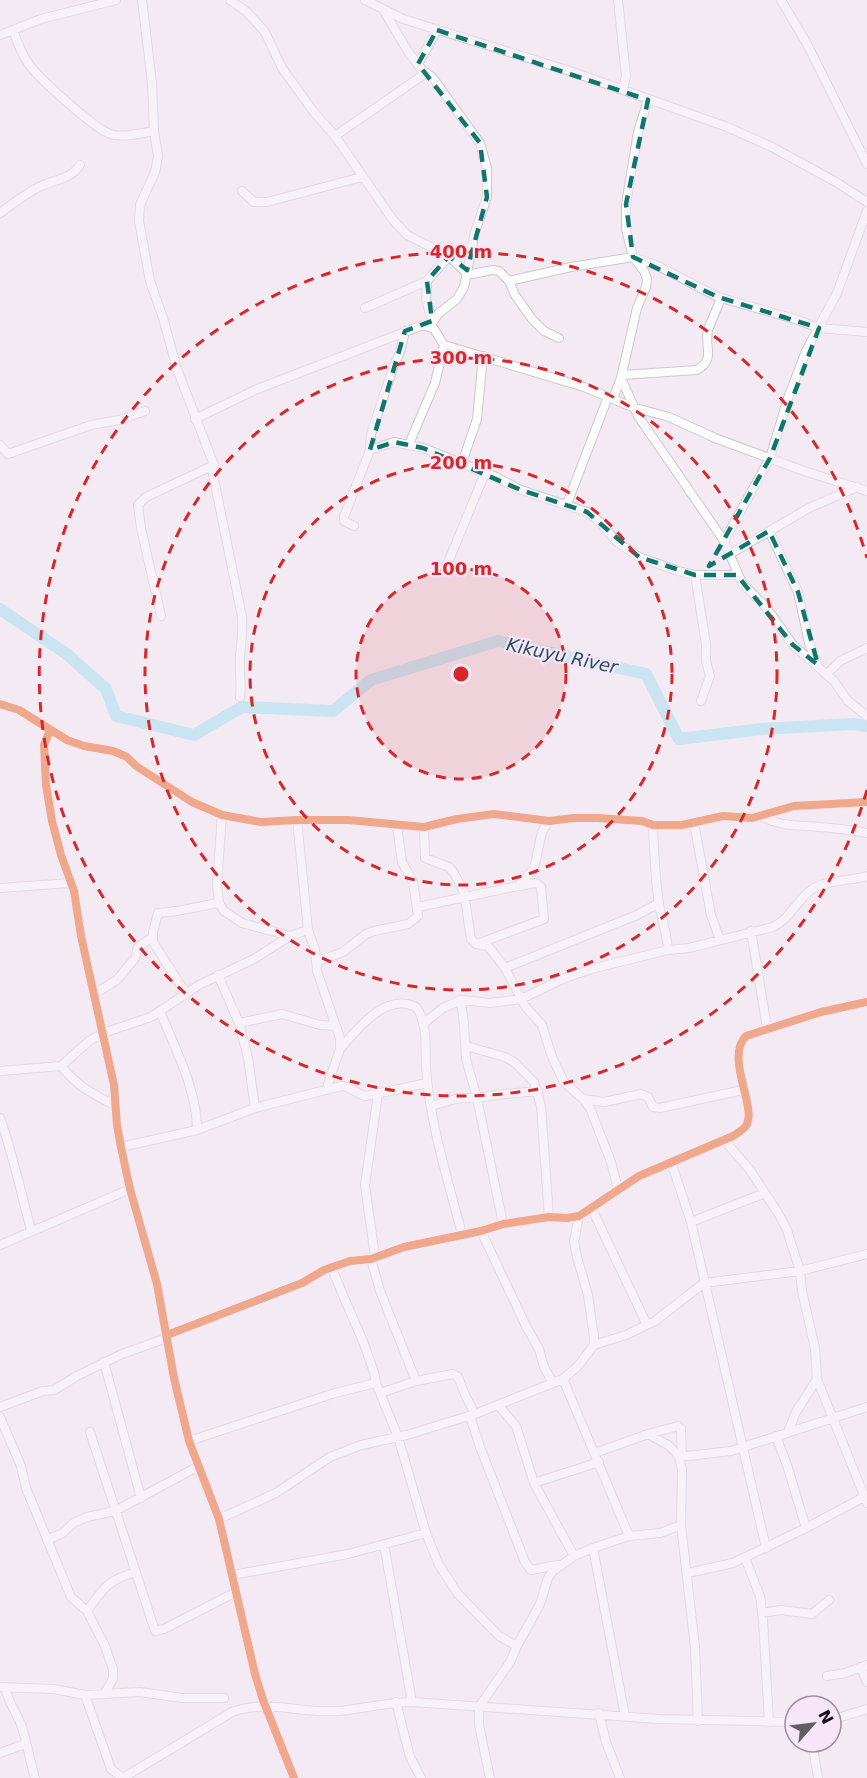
<svg xmlns="http://www.w3.org/2000/svg" width="867" height="1778" font-family="'DejaVu Sans',sans-serif">
	<style>
		.lines { fill: none; stroke-linecap: round; stroke-linejoin: round }
		.river { stroke: #98ddf0; stroke-width: 12 }
		.street-casing { stroke: #cec7ce; stroke-width: 10 }
		.street { stroke: #fdfcfd; stroke-width: 8 }
		.cycleway-casing { stroke: #f7e6f8; stroke-width: 11 }
		.cycleway { stroke: #e8590c; stroke-width: 8 }
		.marked { fill: none; stroke: #0f766e; stroke-width: 4.5; stroke-dasharray: 12 8; stroke-linejoin: round }
		.ring { fill: none; stroke: #d62828; stroke-width: 3; stroke-dasharray: 10 8 }
		.labels { text-anchor: middle; stroke-width: 4.5; stroke-linejoin: round; paint-order: stroke }
		.water-label { font-size: 18px; font-style: italic; fill: #23515b; stroke: #f7e6f8 }
		.centre { fill: #d62828; stroke: #f7e6f8; stroke-width: 3 }
		.ring-label { font-size: 18px; text-anchor: middle; font-weight: bold; fill: #d62828; stroke: #f7e6f8; stroke-width: 4.5; stroke-linejoin: round; paint-order: stroke }
	</style>
	<rect width="100%" height="100%" fill="#f4eaf4"/>
	<g class="lines">
		<path class="river" d="M 0,609 L 68,655 L 106,689 L 116,716 L 194,735 L 242,707 L 333,711 L 371,680 L 498,641 L 646,674 L 679,739 L 763,729 L 853,724 L 867,726"/>
		<g class="street-casing">
			<path id="street" d="M 142,0 L 152,83 L 154,131 L 158,156 L 155,172 L 140,205 L 139,221 L 150,281 L 163,318 L 177,369 L 214,465 L 212,469 L 242,617 C 243,631 241,643 240,657 C 239,670 242,683 240,697
				M 230,0 L 247,12 L 265,32 L 282,68 L 313,111 L 335,136 L 393,220 L 407,235 L 449,256 L 466,273 L 472,274 L 493,270 L 499,271 L 509,281 L 515,295 L 532,319 L 544,331 L 559,338
				M 365,0 L 403,19 L 570,71 L 727,127 L 772,147 L 836,182 L 867,202
				M 618,0 L 626,76 L 623,89
				M 781,0 L 807,44 L 867,164
				M 384,11 L 407,50 L 422,70 L 433,78 L 480,143 L 487,168 L 487,197 L 475,232 L 464,287 L 457,299 L 439,313 L 430,326
				M 13,30 C 17,42 21,53 28,63 C 38,78 92,126 108,133 C 120,139 141,133 154,131
				M 0,35 L 41,19 L 116,0
				M 418,64 L 437,30
				M 648,100 L 638,132 L 626,204 L 626,229 L 633,257 L 644,271 L 647,279 L 646,287 L 637,308 L 621,378 L 638,416 L 724,541 L 742,583 L 766,607 L 793,645 L 834,681 L 848,701 L 867,716
				M 335,136 L 426,73
				M 242,191 L 254,202 L 267,202 L 362,177
				M 0,213 C 12,204 24,195 37,188 C 51,180 71,180 80,165
				M 427,281 L 426,299 L 432,321
				M 509,281 L 571,267 L 633,257 L 658,266 L 718,297 L 798,320 L 819,328 L 867,332
				M 365,308 L 427,281 L 449,256
				M 622,375 L 697,370 C 716,359 704,347 708,330 C 712,319 717,309 721,298
				M 613,399 L 621,378
				M 195,419 L 255,390 L 423,325 L 434,329 L 444,345 L 584,387 L 632,407 L 669,417 L 715,438 L 804,471 L 867,491
				M 409,444 L 435,383 L 444,345
				M 0,445 L 8,454 L 91,425 L 119,420 L 145,411
				M 370,450 L 394,442 L 423,448 L 494,476 L 521,490 L 587,512 L 600,522 L 616,541 L 639,557 L 678,571 L 695,575 L 737,575
				M 462,463 L 477,419 L 483,356
				M 567,504 L 608,397
				M 354,526 L 344,521 L 344,517 L 370,450 L 371,434 L 393,368 L 400,352 L 405,331
				M 769,531 L 798,592 L 809,643 L 817,664
				M 724,541 L 770,458 L 788,398 L 806,351 L 837,293 L 867,211
				M 730,554 L 809,508 L 857,487
				M 447,565 L 485,473
				M 695,575 L 706,644 L 706,661 L 710,676 L 701,701
				M 161,616 L 141,528 L 138,505 L 146,497 L 214,465
				M 827,674 L 840,661 L 867,648
				M 0,704 L 19,710 L 67,740 L 84,746 L 113,751 L 127,757 L 136,766 L 192,802 L 222,815 L 261,822 L 297,820 L 348,820 L 424,827 L 457,819 L 494,814 L 549,821 L 574,818 L 597,818 L 642,821 L 653,825 L 682,825 L 723,816 L 752,818 L 794,806 L 867,802
				M 50,730 L 44,745 L 46,785 L 52,821 L 61,855 L 74,891 L 81,936 L 114,1085 L 117,1125 L 121,1147 L 130,1189 L 157,1284 L 174,1378 L 189,1441 L 219,1519 L 255,1674 L 263,1700 L 294,1778
				M 222,815 L 217,885 L 219,903 L 224,911 L 242,923 L 290,936
				M 761,816 C 780,827 799,825 820,827 C 836,828 851,830 867,833
				M 297,820 L 308,930 L 315,950 L 317,971 L 340,1038 L 340,1049 L 326,1090
				M 694,823 L 711,915 L 720,940
				M 653,825 C 654,852 655,878 659,904 C 662,920 667,934 668,950
				M 424,827 L 425,858 L 449,867 L 454,873 L 464,892 L 471,939 L 476,944 L 488,946 L 505,968 L 525,1006 L 542,1025 L 552,1057 L 564,1082 L 583,1099 L 590,1108 L 611,1162 L 618,1189
				M 0,888 L 71,883
				M 418,907 L 518,886 L 534,869 L 542,832 L 549,821
				M 751,931 L 767,1028
				M 477,944 L 544,919 L 541,887 L 536,883 L 519,886
				M 316,962 L 343,952 L 366,934 L 374,931 L 408,924 L 418,916 L 413,882 L 402,862 L 397,826
				M 505,968 L 637,915 L 659,903
				M 218,975 L 239,1023 L 248,1058 L 255,1108
				M 94,994 L 117,980 L 135,958 L 138,947 L 153,937
				M 186,994 L 153,942 L 153,932 L 158,913 C 179,912 199,906 219,903
				M 461,1000 L 464,1025 L 466,1059 L 477,1098 L 503,1224
				M 160,1011 C 175,1049 197,1089 197,1130
				M 239,1023 L 282,1014 L 320,1025 L 335,1026
				M 423,1024 L 443,1008 L 461,1000 L 490,1003 L 521,999 L 565,978 L 591,969 L 668,950 L 689,948 L 773,927 C 790,919 796,901 811,890 C 826,880 850,881 867,876
				M 466,1046 L 505,1057 L 514,1062 L 534,1082 L 541,1106 L 549,1217
				M 340,1049 C 358,1029 385,992 416,1007 C 428,1023 425,1047 426,1066 C 429,1121 448,1180 462,1234
				M 61,1066 C 78,1087 93,1094 116,1106
				M 0,1071 L 61,1066 L 89,1041 L 103,1033 L 151,1017 L 199,985 L 254,959 L 290,936 L 308,930
				M 583,1099 L 604,1102 L 641,1094 L 648,1097 L 653,1107 L 660,1108 L 743,1090
				M 431,1106 L 459,1098 L 477,1098 L 495,1095 L 538,1091
				M 0,1118 C 13,1154 21,1193 31,1230
				M 723,1139 L 750,1170 L 778,1213 L 787,1230 L 800,1271 L 802,1291 L 815,1348 L 817,1379 L 796,1412 L 788,1432
				M 121,1147 L 197,1130 L 255,1108 L 341,1086 C 350,1086 356,1094 366,1096 L 427,1083
				M 671,1162 L 691,1222 L 766,1548
				M 592,1209 L 647,1325
				M 691,1222 L 765,1193
				M 481,1231 L 526,1326 L 539,1349 L 544,1367 L 553,1383
				M 0,1245 L 130,1189
				M 375,1257 L 365,1185 L 378,1094
				M 371,1259 L 380,1291 L 416,1381
				M 331,1267 L 364,1344 L 374,1372 L 376,1383 L 398,1437 L 426,1533 L 439,1565 L 458,1594 L 499,1636 L 517,1646
				M 167,1335 L 258,1300 L 302,1283 L 324,1270 L 350,1261 L 371,1259 L 404,1247 L 481,1231 L 503,1224 L 549,1217 L 567,1218 L 579,1216 L 639,1176 L 733,1136 C 738,1133 745,1129 747,1124 C 756,1106 725,1057 746,1036 L 821,1012 L 867,1002
				M 594,1345 L 626,1335 L 655,1321 L 704,1283 L 800,1271 L 867,1254
				M 104,1362 L 141,1498
				M 563,1379 L 629,1536
				M 817,1379 L 867,1503
				M 380,1393 L 416,1381 L 453,1374 L 458,1377 L 466,1397 L 475,1414
				M 498,1405 L 516,1426 L 534,1483 L 574,1556
				M 0,1407 L 43,1391 L 54,1390 L 77,1376 L 122,1354 L 167,1338
				M 470,1416 L 480,1447 L 525,1562 L 531,1570 L 558,1565
				M 0,1417 L 21,1466 L 26,1488 L 71,1597 L 87,1611 L 105,1646 L 113,1669 L 113,1679 L 104,1694
				M 90,1432 L 155,1631 L 164,1629 L 236,1592
				M 648,1434 L 668,1445 L 675,1452 L 679,1457 L 682,1469 L 681,1525 L 695,1647 L 698,1721
				M 776,1436 L 787,1465 L 806,1528
				M 189,1441 L 335,1393 L 376,1383
				M 595,1453 L 648,1434 L 678,1426 L 681,1429 L 682,1457
				M 679,1457 L 731,1451 L 867,1407
				M 534,1483 L 599,1462
				M 219,1519 L 276,1493 L 330,1457 L 361,1445 L 407,1435 L 475,1414 L 563,1379 L 578,1366 L 594,1345 L 594,1337 L 588,1295 L 577,1257 L 574,1242 L 579,1216
				M 47,1540 L 63,1533 L 73,1523 L 87,1517 L 115,1511 L 199,1466
				M 384,1544 L 412,1702
				M 593,1548 L 625,1716
				M 745,1558 L 760,1596 L 763,1620 L 769,1722
				M 688,1573 L 733,1563 L 806,1528 L 864,1497
				M 233,1575 L 348,1554 L 426,1533
				M 87,1611 C 104,1587 108,1580 136,1572
				M 762,1613 L 781,1610 L 812,1614 L 829,1600
				M 861,1668 L 867,1682
				M 827,1676 L 845,1673 L 867,1665
				M 0,1687 L 53,1689 L 85,1695 L 140,1692 L 182,1698 L 224,1698
				M 5,1688 C 8,1702 17,1713 22,1727 C 27,1743 30,1761 35,1778
				M 85,1695 L 111,1769 L 123,1778
				M 396,1702 L 410,1757 L 421,1778
				M 599,1713 L 606,1742 L 620,1778
				M 831,1720 L 867,1709
				M 812,1742 L 818,1778
				M 0,1753 L 25,1744
				M 123,1778 L 232,1712 C 267,1699 302,1714 338,1711 C 363,1709 387,1702 412,1702 L 659,1719 L 795,1722
				M 490,1778 L 479,1725 L 479,1707 L 510,1662 L 517,1646 L 540,1604 L 548,1578 L 553,1571 L 574,1556 L 593,1548 L 629,1536 L 660,1533 L 681,1525"/>
		</g>
		<use href="#street" class="street"/>
		<g class="cycleway-casing">
			<path id="cycleway" d="M 0,704 L 19,710 L 67,740 L 84,746 L 113,751 L 127,757 L 136,766 L 192,802 L 222,815 L 261,822 L 297,820 L 348,820 L 424,827 L 457,819 L 494,814 L 549,821 L 574,818 L 597,818 L 642,821 L 653,825 L 682,825 L 723,816 L 752,818 L 794,806 L 867,802
				M 50,730 L 44,745 L 46,785 L 52,821 L 61,855 L 74,891 L 81,936 L 114,1085 L 117,1125 L 121,1147 L 130,1189 L 157,1284 L 174,1378 L 189,1441 L 219,1519 L 255,1674 L 263,1700 L 294,1778
				M 167,1335 L 258,1300 L 302,1283 L 324,1270 L 350,1261 L 371,1259 L 404,1247 L 481,1231 L 503,1224 L 549,1217 L 567,1218 L 579,1216 L 639,1176 L 733,1136 C 738,1133 745,1129 747,1124 C 756,1106 725,1057 746,1036 L 821,1012 L 867,1002"/>
		</g>
		<use href="#cycleway" class="cycleway"/>
	</g>
	<path d="M0 0H867V1778H0ZM 437,30 L 648,100 L 626,204 L 633,257 L 718,297 L 819,328 L 770,458 L 709,566 L 769,531 L 798,592 L 818,665 L 793,645 L 737,575 L 695,575 L 639,557 L 587,512 L 521,490 L 423,448 L 394,442 L 370,450 L 405,331 L 432,321 L 427,281 L 449,256 L 467,270 L 487,197 L 480,143 L 418,64 Z" fill="#f4eaf4" fill-opacity=".55" fill-rule="evenodd"/>
	<path class="marked" d="M 437,30 L 648,100 L 626,204 L 633,257 L 718,297 L 819,328 L 770,458 L 709,566 L 769,531 L 798,592 L 818,665 L 793,645 L 737,575 L 695,575 L 639,557 L 587,512 L 521,490 L 423,448 L 394,442 L 370,450 L 405,331 L 432,321 L 427,281 L 449,256 L 467,270 L 487,197 L 480,143 L 418,64 Z"/>
	<circle cx="461" cy="674" r="105" fill="#d62828" fill-opacity=".12"/>
	<g class="ring">
		<circle cx="461" cy="674" r="105"/>
		<circle cx="461" cy="674" r="211"/>
		<circle cx="461" cy="674" r="316"/>
		<path d="M867 790A422 422 0 1 1 867 558"/>
	</g>
	<g class="labels">
		<g class="water-label">
			<text transform="translate(562 656) rotate(12)" y="6">Kikuyu River</text>
		</g>
	</g>
	<circle cx="461" cy="674" r="9" class="centre"/>
	<g class="ring-label">
		<text x="461" y="258">400 m</text>
		<text x="461" y="364">300 m</text>
		<text x="461" y="469">200 m</text>
		<text x="461" y="575">100 m</text>
	</g>
	<g transform="translate(813 1724) rotate(62)"><circle r="28" fill="#f7e6f8" stroke="#9d909e" stroke-width="1.5"/>
	<path d="M0-4.5L10 22L0 15L-10 22Z" fill="#645c64"/>
	<text y="-9" font-size="16" font-weight="bold" text-anchor="middle" fill="#161016">N</text>
	</g>
</svg>
